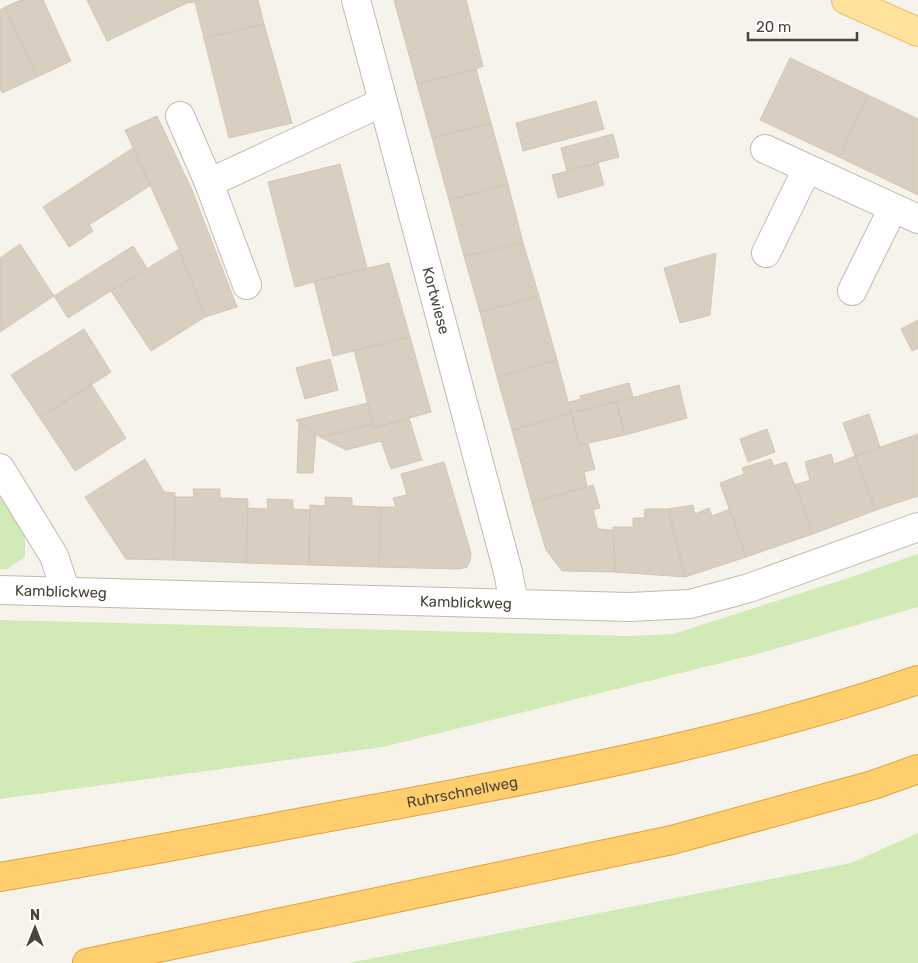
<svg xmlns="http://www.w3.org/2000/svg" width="918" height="963" font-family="Rubik,sans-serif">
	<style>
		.green { fill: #d2eab5 }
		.building { fill: #d8cfc1; stroke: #d3c7b4 }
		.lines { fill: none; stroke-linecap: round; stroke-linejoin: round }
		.minor-casing { stroke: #c2bbae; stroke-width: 30 }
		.major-casing { stroke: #e6c16a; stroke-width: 30 }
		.highway-casing { stroke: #e0a43c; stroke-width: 30 }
		.minor { stroke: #fff; stroke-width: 28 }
		.major { stroke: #ffe39c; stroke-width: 28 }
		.highway { stroke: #ffcf6e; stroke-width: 28 }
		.labels { text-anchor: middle; stroke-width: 4.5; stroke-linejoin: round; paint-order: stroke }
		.street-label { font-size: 15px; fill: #4b4439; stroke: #fff }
	</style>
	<rect width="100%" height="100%" fill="#f6f3ec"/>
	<path class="green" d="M 0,489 L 25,530 L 25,557 L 7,569 L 0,569 Z
		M 918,554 L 918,607 L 761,653 L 383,747 L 0,799 L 0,620 L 630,636 L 673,634 L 848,578 Z
		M 918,833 L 918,963 L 349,963 L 851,863 Z"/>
	<path class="building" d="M 21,0 L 43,0 L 71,61 L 37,77 L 5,7 Z
		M 87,0 L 186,0 L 187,3 L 107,41 Z
		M 186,0 L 258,0 L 264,24 L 204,38 L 195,2 L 187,3 Z
		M 394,0 L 466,0 L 483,66 L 476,69 L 417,84 Z
		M 5,7 L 37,77 L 2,93 L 0,89 L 0,10 Z
		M 264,24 L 292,123 L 229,138 L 204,38 Z
		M 790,58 L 868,95 L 839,157 L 760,120 Z
		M 476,69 L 491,123 L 432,138 L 417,84 Z
		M 868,95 L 918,119 L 918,195 L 839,157 Z
		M 596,101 L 604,129 L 523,151 L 516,123 Z
		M 157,116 L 192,190 L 237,307 L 205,317 L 179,249 L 125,130 Z
		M 491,123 L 508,184 L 449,200 L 432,138 Z
		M 613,134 L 619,157 L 567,171 L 561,148 Z
		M 133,148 L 151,185 L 89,225 L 93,231 L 69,247 L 43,207 Z
		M 598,163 L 604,185 L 558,198 L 552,175 Z
		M 340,164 L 367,268 L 295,287 L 268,182 Z
		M 508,184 L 523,243 L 464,256 L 449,200 Z
		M 523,243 L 539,296 L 480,312 L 464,256 Z
		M 20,244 L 54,296 L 0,332 L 0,258 Z
		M 133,246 L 147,268 L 68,318 L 54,296 Z
		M 179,249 L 205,317 L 151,351 L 111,291 Z
		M 716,253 L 710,315 L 680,323 L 664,268 Z
		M 389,263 L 410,337 L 333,356 L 314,281 Z
		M 539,296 L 557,360 L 497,377 L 480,312 Z
		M 918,320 L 918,348 L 912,351 L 901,329 Z
		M 84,329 L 111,372 L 40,418 L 11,375 Z
		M 410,337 L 431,412 L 374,428 L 354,350 Z
		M 330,359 L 338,390 L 305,399 L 296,368 Z
		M 557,360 L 571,413 L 512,430 L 497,377 Z
		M 629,383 L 633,397 L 571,413 L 569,402 L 581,399 L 580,396 Z
		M 91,384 L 126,438 L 75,471 L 40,418 Z
		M 679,385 L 687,418 L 625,435 L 616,402 Z
		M 616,402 L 625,435 L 580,445 L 571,413 Z
		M 368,403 L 373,424 L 320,437 L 296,420 Z
		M 571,413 L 580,445 L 588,444 L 595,469 L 584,472 L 587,486 L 532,503 L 512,430 Z
		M 869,414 L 880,447 L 855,456 L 843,423 Z
		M 409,418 L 422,460 L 391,469 L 381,441 L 346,450 L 320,437 L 373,424 L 374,428 Z
		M 299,422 L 316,435 L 313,473 L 297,473 Z
		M 767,429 L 775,452 L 748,462 L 740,439 Z
		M 918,434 L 918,496 L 876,510 L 855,456 Z
		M 831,454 L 834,464 L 855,456 L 876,510 L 813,534 L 795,485 L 810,480 L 805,462 Z
		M 145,459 L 164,492 L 175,493 L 174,560 L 126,559 L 85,497 Z
		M 771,459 L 774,466 L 786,462 L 813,534 L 746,557 L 720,483 L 744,474 L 742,468 Z
		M 444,462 L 471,553 L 470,561 L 467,567 L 459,569 L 379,567 L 381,507 L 396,507 L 393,498 L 407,495 L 401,474 Z
		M 593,485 L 600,508 L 593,510 L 598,529 L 613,530 L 615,572 L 562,571 L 546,550 L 532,503 Z
		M 193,489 L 220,489 L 220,498 L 248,499 L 246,563 L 174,560 L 175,497 L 194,497 Z
		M 325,497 L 352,498 L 352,506 L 381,507 L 379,567 L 309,565 L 310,505 L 325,506 Z
		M 267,499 L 293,500 L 293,509 L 310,510 L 309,565 L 246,563 L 248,508 L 268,509 Z
		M 693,505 L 695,514 L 709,508 L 712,516 L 730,509 L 746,557 L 685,577 L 668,509 Z
		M 645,509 L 668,509 L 685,577 L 615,572 L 613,527 L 633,527 L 633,518 L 644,518 Z"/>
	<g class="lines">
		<g class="minor-casing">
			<g id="minor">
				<path id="s1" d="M 356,0 L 508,572 L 514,603"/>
				<path d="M 180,116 L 209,183"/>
				<path d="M 765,149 L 918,219"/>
				<path d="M 766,253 L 807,169"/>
				<path d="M 247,285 L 209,183 L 383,102"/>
				<path d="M 852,291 L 893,208"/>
				<path d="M 0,468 L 54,556 L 66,592"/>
				<path id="s2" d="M 0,590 L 630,607 L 690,604 L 749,588 L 918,527"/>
			</g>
		</g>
		<g class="major-casing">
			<path id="major" d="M 846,0 L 918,32"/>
		</g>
		<g class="highway-casing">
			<g id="highway">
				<path id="s3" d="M 0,877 C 132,855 263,829 395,805 C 571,772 749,738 918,680"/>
				<path d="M 87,963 L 672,840 L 873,785 L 918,769"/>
			</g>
		</g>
		<use href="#minor" class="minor"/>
		<use href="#major" class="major"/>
		<use href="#highway" class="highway"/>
	</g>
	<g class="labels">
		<g class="street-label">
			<text dy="5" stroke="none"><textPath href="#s1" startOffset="311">Kortwiese</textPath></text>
			<text dy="5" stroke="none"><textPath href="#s2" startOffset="61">Kamblickweg</textPath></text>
			<text dy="5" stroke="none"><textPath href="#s2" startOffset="466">Kamblickweg</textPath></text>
			<text dy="5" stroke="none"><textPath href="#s3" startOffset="470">Ruhrschnellweg</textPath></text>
		</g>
	</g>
	<g transform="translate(35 928)" stroke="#ffffff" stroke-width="4" paint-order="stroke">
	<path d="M0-4L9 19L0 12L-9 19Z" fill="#4b4439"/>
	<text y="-8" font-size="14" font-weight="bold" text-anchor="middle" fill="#4b4439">N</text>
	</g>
	<path d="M748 32v8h109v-8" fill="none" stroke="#4b4439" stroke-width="2.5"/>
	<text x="756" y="32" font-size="15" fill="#4b4439" stroke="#ffffff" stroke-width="4" paint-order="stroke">20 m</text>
</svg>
